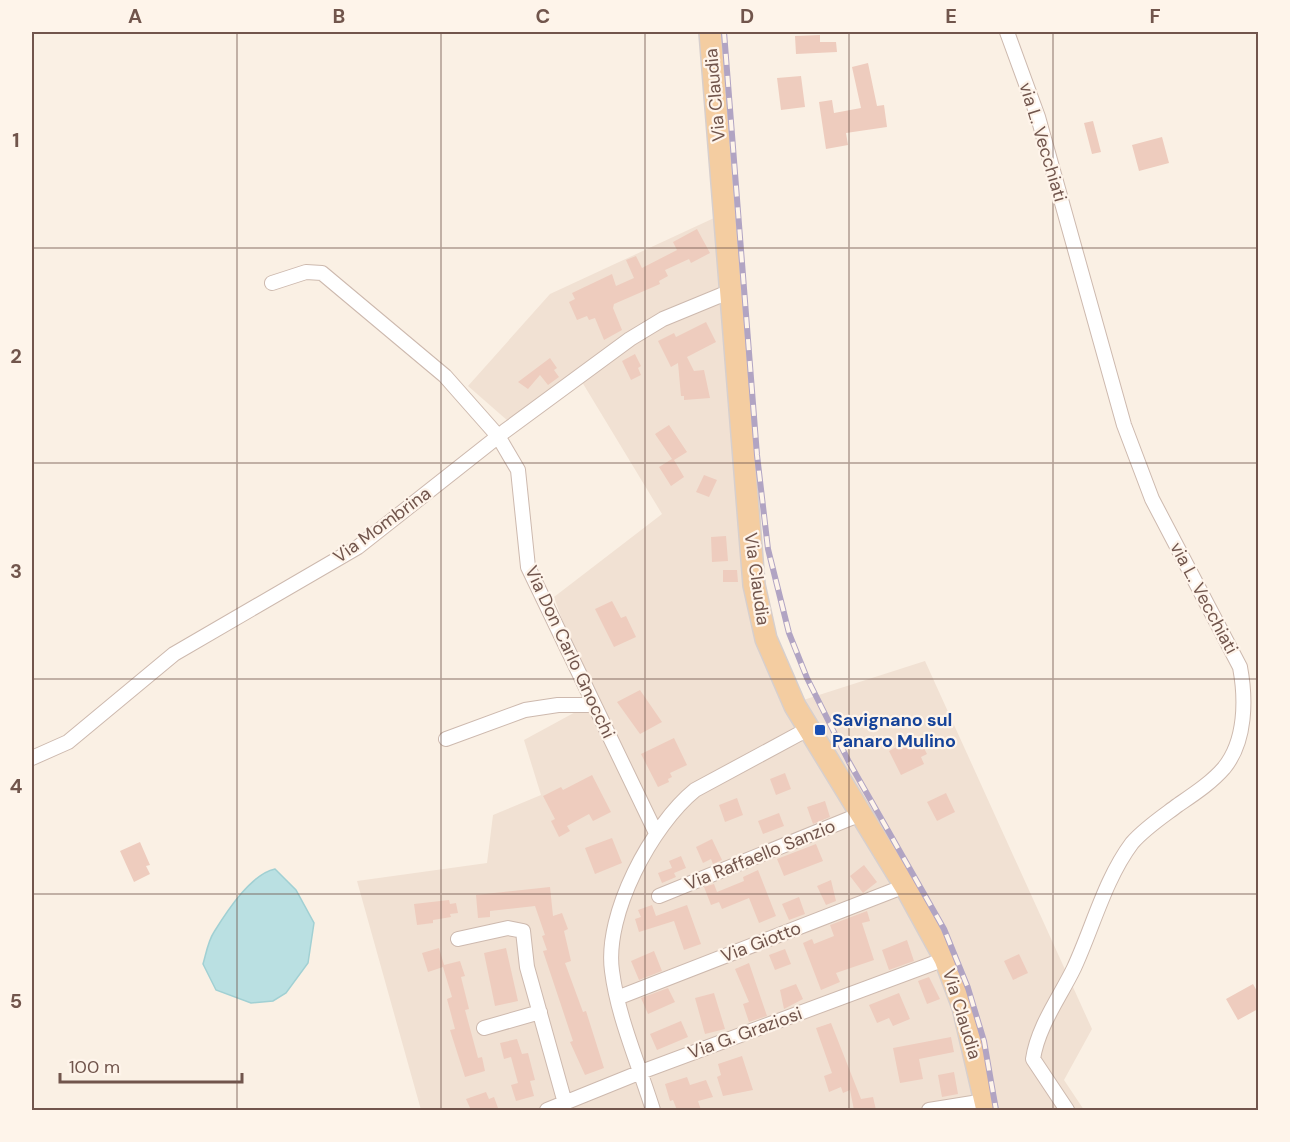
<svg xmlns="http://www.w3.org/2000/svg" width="1290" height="1142" font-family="'DM Sans',sans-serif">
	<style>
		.residential { fill: #f1e1d3 }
		.water { fill: #bae0e2; stroke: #a1d0d3; stroke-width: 1.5 }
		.building { fill: #eeccbe }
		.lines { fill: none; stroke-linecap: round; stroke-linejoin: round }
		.minor-casing { stroke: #cdb9ae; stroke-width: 16 }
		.primary-casing { stroke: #d7cfcd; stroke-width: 24 }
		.minor { stroke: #fff; stroke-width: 14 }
		.primary { stroke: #f4cda1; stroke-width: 21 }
		.rail-casing { stroke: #b1a4c3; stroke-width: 6 }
		.rail { stroke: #fef4ea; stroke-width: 4; stroke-dasharray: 11; stroke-linecap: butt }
		.grid { fill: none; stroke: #71554c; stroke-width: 1.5; stroke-opacity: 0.55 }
		.transit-dot { fill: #1a4fb4; stroke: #fef4ea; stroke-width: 2 }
		.labels { text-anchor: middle; stroke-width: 4.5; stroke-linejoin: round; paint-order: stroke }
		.street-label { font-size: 18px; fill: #71554c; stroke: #fef4ea }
		.transit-label { font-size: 18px; font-weight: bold; fill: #164399; stroke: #fef4ea; text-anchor: start }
		.neatline { fill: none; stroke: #71554c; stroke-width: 2 }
		.grid-label { font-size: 20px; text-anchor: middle; font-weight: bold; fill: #71554c }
	</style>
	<rect width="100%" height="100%" fill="#faf0e4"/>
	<path class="residential" d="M 727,212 L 754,574 L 794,703 L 925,661 L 1092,1029 L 1064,1080 L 1084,1110 L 421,1110 L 357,881 L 487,863 L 493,815 L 541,795 L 524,740 L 592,703 L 554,597 L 662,514 L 579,377 L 515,427 L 468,386 L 550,294 Z"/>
	<path class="water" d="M 275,869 L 296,890 L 314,923 L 308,963 L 286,993 L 273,1001 L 251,1003 L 216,990 L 203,964 C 206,954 208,941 214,932 C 227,911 251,874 275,869 Z"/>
	<path class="building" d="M 820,35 L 820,42 L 836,42 L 837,52 L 796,54 L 795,36 Z
		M 868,63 L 877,106 L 884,105 L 887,127 L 846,133 L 848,145 L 826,149 L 819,102 L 832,100 L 834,113 L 861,108 L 852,67 Z
		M 801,76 L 805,107 L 781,110 L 777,78 Z
		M 1093,121 L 1101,152 L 1092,154 L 1084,123 Z
		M 1162,137 L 1169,163 L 1139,171 L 1132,145 Z
		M 697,229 L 710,253 L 691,263 L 689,259 L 665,270 L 668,276 L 659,281 L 660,284 L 614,304 L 613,308 L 622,330 L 604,340 L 595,318 L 589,320 L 587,316 L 577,320 L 569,302 L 575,299 L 572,293 L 612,274 L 616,286 L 634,278 L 626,260 L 636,256 L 642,268 L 677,250 L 673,242 Z
		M 706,322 L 716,342 L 687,357 L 694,371 L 704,370 L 710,398 L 684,400 L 684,396 L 681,396 L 678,363 L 671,367 L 658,341 L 674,333 L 676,337 Z
		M 635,354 L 641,366 L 638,368 L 641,375 L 631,380 L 622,361 Z
		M 550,358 L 557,368 L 554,370 L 559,377 L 548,385 L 540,375 L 528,389 L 518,382 Z
		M 669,425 L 687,452 L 674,460 L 684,477 L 671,486 L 659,467 L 672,459 L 655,434 Z
		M 704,475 L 717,480 L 709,497 L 696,492 Z
		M 726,536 L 728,561 L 712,562 L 711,537 Z
		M 723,570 L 737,570 L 738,582 L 723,582 Z
		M 612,601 L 621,618 L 626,616 L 636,637 L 614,647 L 595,609 Z
		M 640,690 L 662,722 L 640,734 L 617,702 Z
		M 674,738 L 687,765 L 670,773 L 672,777 L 668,779 L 669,782 L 658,787 L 641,754 Z
		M 912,739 L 916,747 L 922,744 L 927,754 L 921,757 L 924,764 L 901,775 L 889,751 Z
		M 785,773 L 791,789 L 776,795 L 770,779 Z
		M 592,775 L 611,812 L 593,821 L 589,814 L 567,826 L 570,831 L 559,837 L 551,821 L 555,819 L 543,796 L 561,787 L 563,790 Z
		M 946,793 L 955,812 L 937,821 L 927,802 Z
		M 737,798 L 743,815 L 725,822 L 719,805 Z
		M 825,801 L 830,817 L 813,824 L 807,807 Z
		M 779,813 L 784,826 L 763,834 L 758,821 Z
		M 612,838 L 622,863 L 595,874 L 585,848 Z
		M 712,839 L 722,860 L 713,864 L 711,859 L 703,863 L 696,847 Z
		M 140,842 L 150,865 L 146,866 L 150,874 L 134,882 L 120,851 Z
		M 816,844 L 823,861 L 784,876 L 777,859 Z
		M 681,856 L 686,868 L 674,873 L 676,877 L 662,883 L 658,873 L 672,868 L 669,861 Z
		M 864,865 L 877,882 L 863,893 L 850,876 Z
		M 758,870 L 776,916 L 759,923 L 749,898 L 722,909 L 719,902 L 711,905 L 704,887 L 714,884 L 717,892 L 744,881 L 743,877 Z
		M 831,880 L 836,901 L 826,905 L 817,886 Z
		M 550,887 L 553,916 L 562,913 L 568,929 L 564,931 L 571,961 L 565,963 L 583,1012 L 586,1011 L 604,1068 L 585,1075 L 570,1042 L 573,1041 L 543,951 L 547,950 L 542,936 L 545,935 L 535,906 L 490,911 L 490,917 L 478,918 L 476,895 Z
		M 799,897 L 805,914 L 789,920 L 782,904 Z
		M 449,900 L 450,904 L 456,903 L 458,913 L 450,914 L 451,917 L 433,920 L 433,923 L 417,925 L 414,904 Z
		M 652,905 L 656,916 L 687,905 L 701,944 L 684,950 L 674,921 L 639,932 L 635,919 L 641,917 L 638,910 Z
		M 867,911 L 870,921 L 862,923 L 874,960 L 836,973 L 840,982 L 821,990 L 803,943 L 812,939 L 814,944 L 834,936 L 830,925 Z
		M 907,940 L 914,961 L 889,970 L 882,950 Z
		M 439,948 L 444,965 L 460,961 L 465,976 L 461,977 L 469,1009 L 465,1010 L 478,1058 L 482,1057 L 485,1071 L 465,1077 L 450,1030 L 455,1029 L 447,999 L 452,997 L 443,967 L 428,972 L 422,953 Z
		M 506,948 L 518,1001 L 495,1006 L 484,953 Z
		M 785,949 L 791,964 L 775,970 L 769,955 Z
		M 654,951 L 662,971 L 639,980 L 631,961 Z
		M 1019,954 L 1028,973 L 1013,980 L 1004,961 Z
		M 749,963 L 767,1016 L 749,1022 L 743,1004 L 749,1002 L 735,969 Z
		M 929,977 L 940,999 L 927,1004 L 918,981 Z
		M 796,984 L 803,999 L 784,1009 L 780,990 Z
		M 1253,984 L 1258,993 L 1258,1009 L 1238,1020 L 1226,999 Z
		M 668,988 L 675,1002 L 648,1014 L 641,998 Z
		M 714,993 L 725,1029 L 705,1034 L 695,998 Z
		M 899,993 L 910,1019 L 893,1026 L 889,1018 L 877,1023 L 869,1005 Z
		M 681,1021 L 688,1037 L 657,1050 L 650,1034 Z
		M 831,1023 L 861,1099 L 873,1097 L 876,1110 L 854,1110 L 850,1090 L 843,1093 L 841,1087 L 829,1092 L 824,1076 L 832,1073 L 816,1028 Z
		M 951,1037 L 954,1052 L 919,1059 L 923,1079 L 900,1083 L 893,1048 Z
		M 517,1039 L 522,1054 L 528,1053 L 535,1080 L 530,1081 L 534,1096 L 516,1101 L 511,1085 L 518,1083 L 511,1057 L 504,1059 L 500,1043 Z
		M 742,1056 L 753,1090 L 723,1096 L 717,1077 L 721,1075 L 718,1064 Z
		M 954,1072 L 958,1094 L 942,1097 L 938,1075 Z
		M 687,1077 L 690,1085 L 706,1080 L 713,1097 L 698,1101 L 701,1110 L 677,1110 L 673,1100 L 670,1101 L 665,1084 Z
		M 486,1092 L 489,1099 L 494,1097 L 498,1108 L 471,1110 L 466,1099 Z"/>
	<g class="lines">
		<g class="minor-casing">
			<path id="minor" d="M 1007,32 L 1038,117 L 1124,425 L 1152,499 L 1240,667 C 1246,699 1246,741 1224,768 C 1211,783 1194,794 1178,805 C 1162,817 1145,828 1132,843 C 1105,879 1093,927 1074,968 C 1060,997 1038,1026 1033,1059 L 1067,1110
				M 272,283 L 306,272 L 322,273 L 445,376 L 498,436 L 518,470 L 528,567 L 656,833
				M 446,739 L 525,710 L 558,705 L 594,705
				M 32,758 L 68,742 L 174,654 L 358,547 L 505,431 L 630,339 L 663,319 L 731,291
				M 659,896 L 861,814
				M 458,939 L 508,928 L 523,931 L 527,967 L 565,1103
				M 617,998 L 905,886
				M 484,1028 L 540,1012
				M 547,1110 L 641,1072 L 945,959
				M 653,1110 C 639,1065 618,1018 612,971 C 604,914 652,825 695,790 L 808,729
				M 929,1110 L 985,1101"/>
		</g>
		<g class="primary-casing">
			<path id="primary" d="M 710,32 L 754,585 L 766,639 L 795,706 L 905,886 L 945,959 L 963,1007 L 987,1110"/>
		</g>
		<use href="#minor" class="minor"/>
		<use href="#primary" class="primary"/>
		<g class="rail-casing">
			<path id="rail" d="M 724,32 L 757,455 L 768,549 L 789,633 L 807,678 L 849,762 L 944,929 L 968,988 L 984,1041 L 996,1110"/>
		</g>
		<use href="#rail" class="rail"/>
	</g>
	<path class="grid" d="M 237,32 L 237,1110M 441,32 L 441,1110M 645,32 L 645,1110M 849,32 L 849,1110M 1053,32 L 1053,1110M 32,248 L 1258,248M 32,463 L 1258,463M 32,679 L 1258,679M 32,894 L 1258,894"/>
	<rect class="transit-dot" x="814" y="724" width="12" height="12" rx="3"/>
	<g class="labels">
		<g class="street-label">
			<text transform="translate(715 95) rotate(-95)" y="6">Via Claudia</text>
			<text transform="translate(1043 142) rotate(73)" y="6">via L. Vecchiati</text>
			<text transform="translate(382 525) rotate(-36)" y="6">Via Mombrina</text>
			<text transform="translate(757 579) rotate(82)" y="6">Via Claudia</text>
			<text transform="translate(1204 598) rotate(62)" y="6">via L. Vecchiati</text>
			<text transform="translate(570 652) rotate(65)" y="6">Via Don Carlo Gnocchi</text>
			<text transform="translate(760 855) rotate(-22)" y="6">Via Raffaello Sanzio</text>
			<text transform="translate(761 942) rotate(-21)" y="6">Via Giotto</text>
			<text transform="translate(962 1014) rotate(73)" y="6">Via Claudia</text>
			<text transform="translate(745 1033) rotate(-20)" y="6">Via G. Graziosi</text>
		</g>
		<g class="transit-label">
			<text x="832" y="726">Savignano sul<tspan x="832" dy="21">Panaro Mulino</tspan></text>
		</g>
	</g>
	<rect width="1290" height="1142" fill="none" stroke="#fef4ea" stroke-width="66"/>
	<path d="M60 1073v9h182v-9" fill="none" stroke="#71554c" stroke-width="3"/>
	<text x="69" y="1073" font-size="18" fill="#71554c" stroke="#fef4ea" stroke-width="4.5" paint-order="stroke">100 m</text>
	<rect x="33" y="33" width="1224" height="1076" class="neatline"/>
	<g class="grid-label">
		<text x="135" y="23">A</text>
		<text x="339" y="23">B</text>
		<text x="543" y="23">C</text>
		<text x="747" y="23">D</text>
		<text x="951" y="23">E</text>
		<text x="1155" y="23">F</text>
		<text x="16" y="147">1</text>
		<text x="16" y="363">2</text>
		<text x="16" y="578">3</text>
		<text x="16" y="793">4</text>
		<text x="16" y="1008">5</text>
	</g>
</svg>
